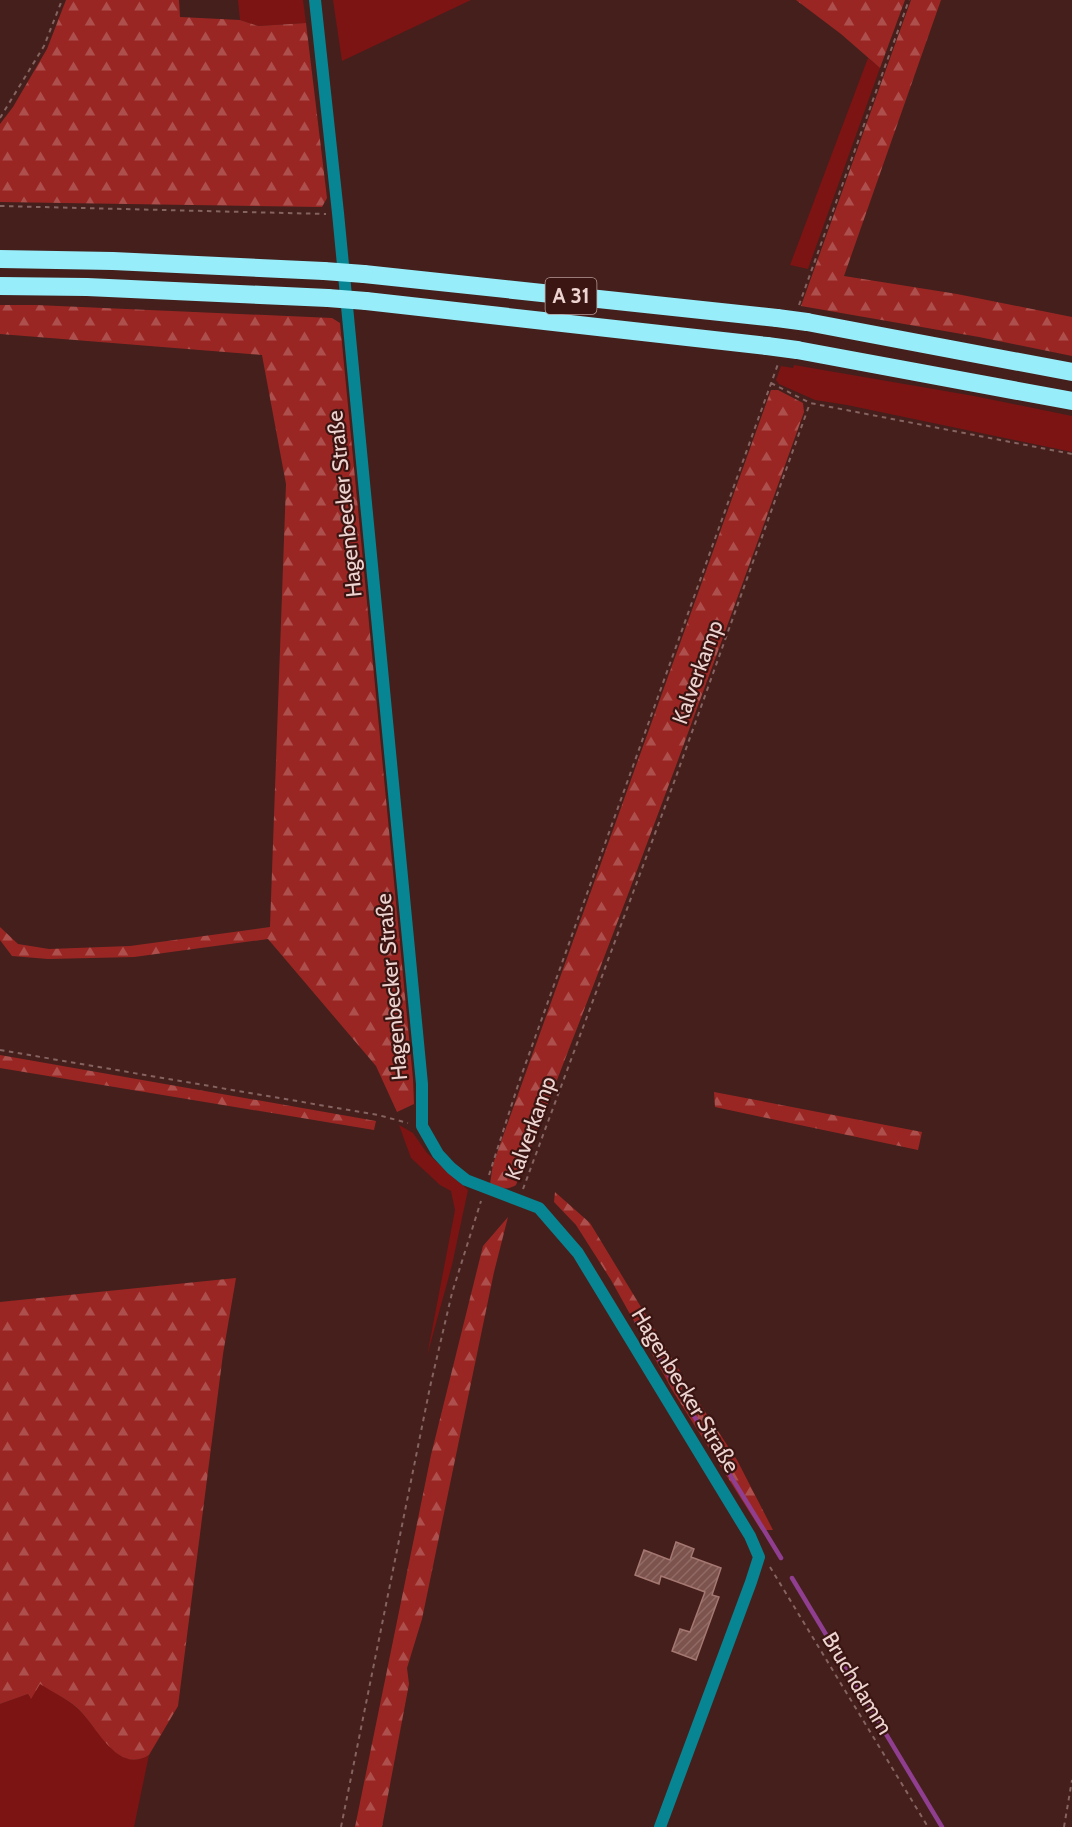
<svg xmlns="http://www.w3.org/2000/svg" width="1072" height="1827" font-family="Cabin,sans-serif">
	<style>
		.grass { fill: #7c1414 }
		.forest { fill: url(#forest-firs) }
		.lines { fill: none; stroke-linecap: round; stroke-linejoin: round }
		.stream { stroke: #8f3e90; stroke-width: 4.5 }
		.building { fill: url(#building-hatch); stroke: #a57872; stroke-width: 1.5 }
		.path { stroke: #846360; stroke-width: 2; stroke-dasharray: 4.5 4.5; stroke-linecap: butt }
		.minor { stroke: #078592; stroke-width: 12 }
		.motorway { stroke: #97edf9; stroke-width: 18 }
		.motorway-bridge { stroke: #97edf9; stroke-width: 18 }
		.labels { text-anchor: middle; stroke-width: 4.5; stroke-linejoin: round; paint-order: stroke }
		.shield { fill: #3a1512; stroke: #b89b98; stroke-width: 1.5 }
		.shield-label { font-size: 21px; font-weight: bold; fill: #eed4d1 }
		.street-label { font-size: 22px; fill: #eed4d1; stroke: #3a1512 }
	</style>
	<defs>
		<pattern id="forest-firs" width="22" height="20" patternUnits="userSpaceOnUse" patternTransform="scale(1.5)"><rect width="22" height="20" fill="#9a2623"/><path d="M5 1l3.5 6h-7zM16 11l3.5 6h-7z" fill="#ad4f4c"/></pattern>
		<pattern id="building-hatch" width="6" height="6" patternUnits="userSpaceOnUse" patternTransform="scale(1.5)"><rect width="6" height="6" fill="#7d534e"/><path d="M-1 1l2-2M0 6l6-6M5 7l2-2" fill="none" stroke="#906b66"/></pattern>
	</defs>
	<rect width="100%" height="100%" fill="#451f1c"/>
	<path class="grass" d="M 238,0 L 303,0 L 306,23 L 258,26 L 240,20 Z
		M 333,0 L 471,0 L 342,61 Z
		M 868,58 L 880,68 L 808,269 L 790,265 Z
		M 794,365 L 974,396 L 1072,416 L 1072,452 L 847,405 L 815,400 L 779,384 L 776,380 L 781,366 L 793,368 Z
		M 399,1125 L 413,1133 L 427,1153 L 468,1190 L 452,1265 L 427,1356 L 455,1210 L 451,1191 L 440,1185 L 411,1158 Z
		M 40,1683 C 53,1692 71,1701 82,1713 C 99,1730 119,1774 149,1755 L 134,1827 L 0,1827 L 0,1704 L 28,1694 L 30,1698 Z"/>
	<path class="forest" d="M 66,0 L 179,0 L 180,17 L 240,20 L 258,26 L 306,23 L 327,198 L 322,207 L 0,202 L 0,124 L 13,107 L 47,49 Z
		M 796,0 L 905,0 L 880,68 L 841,34 Z
		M 911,0 L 941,0 L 844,276 L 957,294 L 1072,317 L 1072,356 L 979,337 L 801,306 Z
		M 0,305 L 36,305 L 332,318 L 340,323 L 413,1079 L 414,1104 L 397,1112 L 376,1066 L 268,939 L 134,957 L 48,959 L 12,956 L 0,940 L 0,927 L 18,944 L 49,949 L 130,946 L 270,927 L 286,484 L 262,355 L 0,334 Z
		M 771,390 L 778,390 L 803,403 L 804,412 C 712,671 617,929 516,1185 C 506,1191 500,1188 490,1184 L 493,1164 Z
		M 0,1055 L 376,1121 L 374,1130 L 0,1068 Z
		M 714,1092 L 922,1132 L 918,1150 L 715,1107 Z
		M 555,1192 L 590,1223 L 684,1378 L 681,1395 L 698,1401 L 737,1460 L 773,1530 L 761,1530 L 674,1393 L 611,1280 L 576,1225 L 554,1202 Z
		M 508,1217 L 494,1272 L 422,1619 L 407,1668 L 409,1684 L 382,1827 L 355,1827 L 431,1455 L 483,1246 Z
		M 236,1278 L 223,1354 L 178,1706 L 149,1755 C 119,1774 99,1731 82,1713 C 72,1701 54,1693 40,1684 L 31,1699 L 28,1694 L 0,1704 L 0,1302 Z"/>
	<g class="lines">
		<path class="stream" d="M 637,1323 L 781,1558
			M 792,1578 L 942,1827"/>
	</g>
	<path class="building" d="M 676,1542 L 694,1549 L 691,1557 L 721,1568 L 712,1595 L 719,1597 L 696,1660 L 672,1651 L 680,1629 L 690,1632 L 705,1592 L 661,1576 L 659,1584 L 635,1575 L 644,1550 L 670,1560 Z"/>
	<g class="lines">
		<path class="path" d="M 0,118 L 44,46 L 62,0
			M 0,206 L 326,214
			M 799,305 L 909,0
			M 771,383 L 810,403 L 1072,454
			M 0,1050 L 378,1115 L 408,1123
			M 489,1175 L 519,1082 L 778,364
			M 523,1189 L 673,785 L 810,403
			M 770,1567 L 928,1827
			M 341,1827 L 430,1387 L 452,1293 L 481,1201
			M 1064,1827 L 1072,1780"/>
		<path class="minor" d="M 315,0 L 338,213 L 422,1084 L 422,1126 L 438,1154 L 451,1168 L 466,1180 L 539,1208 L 578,1253 L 750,1536 L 759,1557 L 751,1582 L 660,1827"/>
		<path class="motorway" d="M 0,259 L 113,261 L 324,271
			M 364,274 L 777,318
			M 0,286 L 87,287 L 328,298
			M 366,301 L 767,346
			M 807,322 L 1072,372
			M 797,350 L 1072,401"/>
		<path class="motorway-bridge" d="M 324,271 L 364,274
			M 328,298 L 366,301
			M 777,318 L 807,322
			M 767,346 L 797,350"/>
	</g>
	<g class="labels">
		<rect class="shield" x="545.5" y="278" width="51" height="36" rx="4.5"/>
		<g class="shield-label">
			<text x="571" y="303">A 31</text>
		</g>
		<g class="street-label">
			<text transform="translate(344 504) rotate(-96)" y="8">Hagenbecker Straße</text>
			<text transform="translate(697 672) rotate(-70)" y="8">Kalverkamp</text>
			<text transform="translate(391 987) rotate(-95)" y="8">Hagenbecker Straße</text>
			<text transform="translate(530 1128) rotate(-70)" y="8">Kalverkamp</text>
			<text transform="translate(686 1390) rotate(59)" y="8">Hagenbecker Straße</text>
			<text transform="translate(858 1683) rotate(59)" y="8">Bruchdamm</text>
		</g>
	</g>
</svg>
